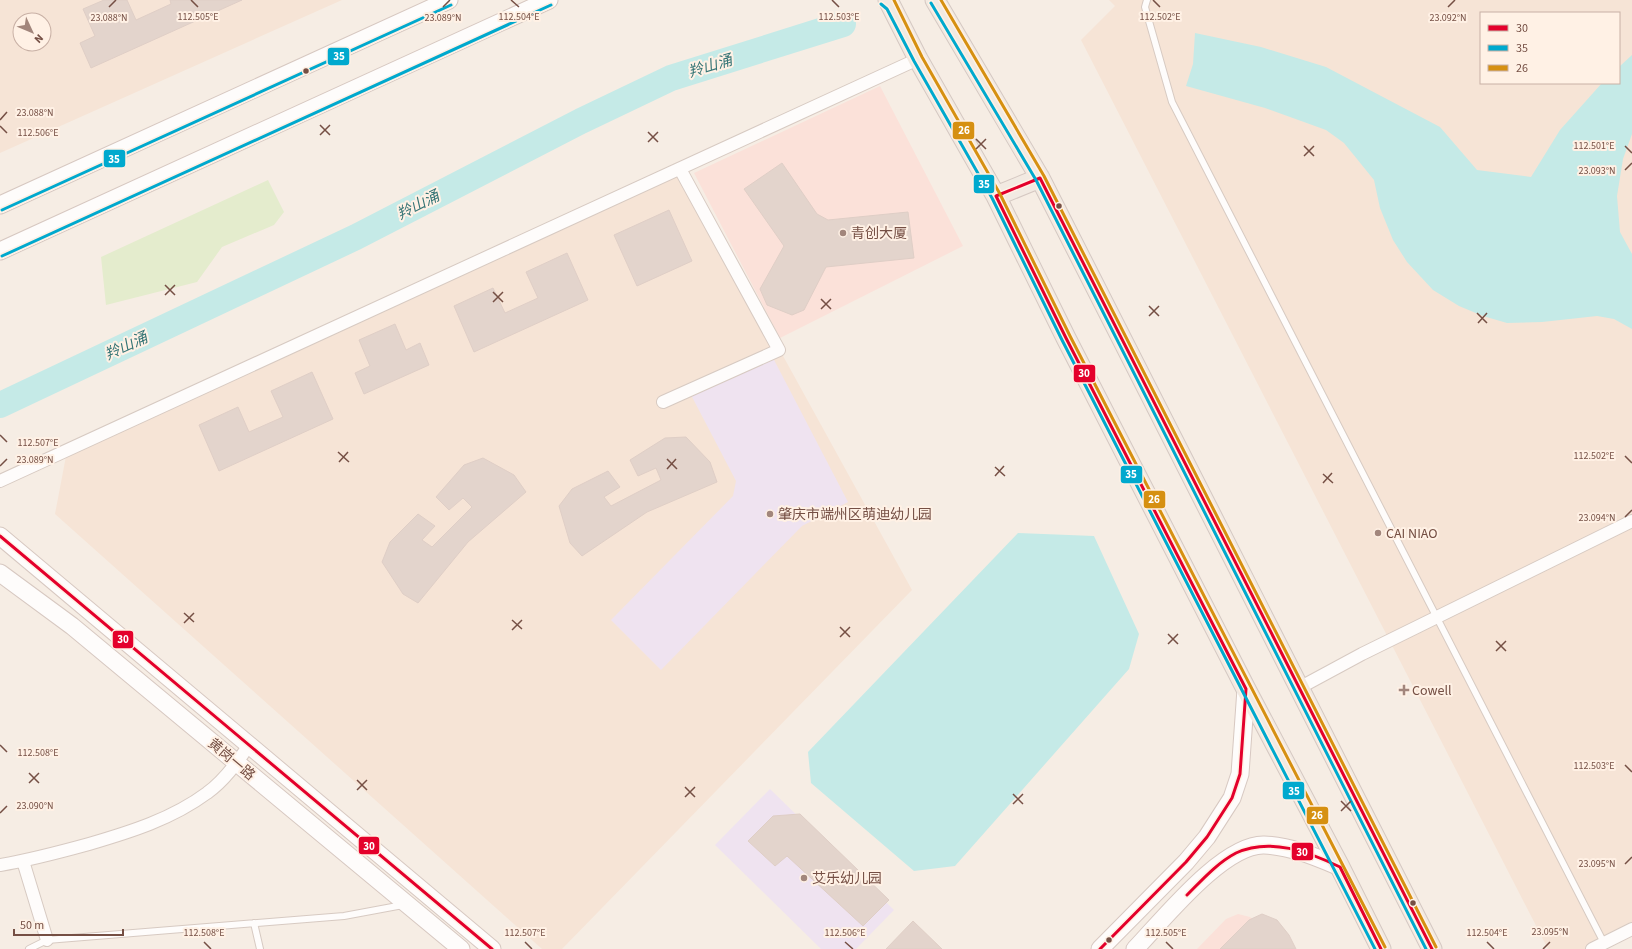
<svg xmlns="http://www.w3.org/2000/svg" width="1632" height="949" font-family="'Source Sans 3','Noto Sans SC',sans-serif">
	<style>
		.residential { fill: #f6e4d6; fill-rule: evenodd }
		.commercial { fill: #fbe1d9 }
		.education { fill: #efe3f0 }
		.green { fill: #e4eccd }
		.water { fill: #c5eae7 }
		.lines { fill: none; stroke-linecap: round; stroke-linejoin: round }
		.river { stroke: #c5eae7; stroke-width: 26 }
		.building { fill: #e3d4cc; stroke: #dfcec6 }
		.lane-casing { stroke: #d7cac2; stroke-width: 8 }
		.street-casing { stroke: #d7cac2; stroke-width: 14 }
		.secondary-casing { stroke: #d7c8c1; stroke-width: 19 }
		.primary-casing { stroke: #d5c8c2; stroke-width: 21 }
		.lane { stroke: #fefcfb; stroke-width: 6 }
		.street { stroke: #fefcfb; stroke-width: 12 }
		.secondary { stroke: #fefcfb; stroke-width: 17 }
		.primary { stroke: #f2eae2; stroke-width: 19 }
		.bus-1-casing { stroke: #fff1e5; stroke-width: 6 }
		.bus-2-casing { stroke: #fff1e5; stroke-width: 6 }
		.bus-3-casing { stroke: #fff1e5; stroke-width: 6 }
		.bus-1 { stroke: #e4002b; stroke-width: 3 }
		.bus-2 { stroke: #00a9ce; stroke-width: 3 }
		.bus-3 { stroke: #d69011; stroke-width: 3 }
		.ticks { fill: none; stroke: #754f44; stroke-width: 1.5 }
		.bus-dot { fill: #754f44; stroke: #fff1e5; stroke-width: 1.5 }
		.poi-dot { fill: #a2867c; stroke: #fff1e5; stroke-width: 1.5 }
		.labels { text-anchor: middle; stroke-width: 4; stroke-linejoin: round; paint-order: stroke }
		.poi-label { font-size: 14px; fill: #754f44; stroke: #fff1e5; text-anchor: start }
		.street-label { font-size: 14px; fill: #754f44; stroke: #fff1e5 }
		.water-label { font-size: 15px; font-style: italic; fill: #347475; stroke: #fff1e5 }
		.ticks-label { font-size: 10px; text-anchor: middle; fill: #754f44; stroke: #fff1e5; stroke-width: 4; stroke-linejoin: round; paint-order: stroke }
		.line-badge { stroke: #fff1e5; stroke-width: 1.5 }
		.badge-label { font-size: 11px; text-anchor: middle; font-weight: bold; fill: #fff }
	</style>
	<rect width="100%" height="100%" fill="#f6ede4"/>
	<path class="residential" d="M 0,0 L 342,0 L 0,153 ZM 20,20 L 44,20 L 44,44 L 20,44 Z
		M 1109,0 L 1632,0 L 1632,929 L 1592,949 L 1548,949 L 1081,40 L 1115,6 ZM 1481,13 L 1619,13 L 1619,83 L 1481,83 Z
		M 680,169 L 912,590 L 562,949 L 542,949 L 55,514 L 67,451 Z"/>
	<path class="commercial" d="M 880,86 L 963,246 L 780,338 L 694,173 Z
		M 1238,914 L 1250,917 L 1260,925 L 1274,949 L 1197,949 L 1226,919 Z"/>
	<path class="education" d="M 772,356 L 848,502 L 802,526 L 661,670 L 611,620 L 733,496 L 736,481 L 690,393 Z
		M 770,789 L 894,910 L 856,949 L 821,949 L 715,845 Z"/>
	<path class="green" d="M 268,180 L 284,212 L 274,225 L 222,247 L 197,282 L 106,305 L 101,257 Z"/>
	<path class="water" d="M 1195,33 L 1261,47 L 1326,67 L 1440,127 L 1477,170 L 1531,177 L 1560,130 L 1602,83 L 1619,83 L 1619,67 L 1632,55 L 1632,134 L 1623,159 L 1617,196 L 1620,232 L 1632,254 L 1632,329 L 1614,319 L 1597,316 L 1542,322 L 1507,323 L 1483,316 L 1459,306 L 1433,290 L 1407,262 L 1393,240 L 1380,208 L 1374,180 L 1344,143 L 1326,130 L 1265,108 L 1186,86 L 1193,64 Z
		M 1018,533 L 1094,536 L 1139,634 L 1129,669 L 955,866 L 914,871 L 811,783 L 808,752 Z"/>
	<g class="lines">
		<path class="river" d="M 0,405 L 356,237 L 581,121 L 671,78 L 843,24"/>
	</g>
	<path class="building" d="M 104,0 L 127,0 L 136,20 L 171,4 L 170,0 L 242,0 L 91,68 L 80,43 L 95,36 L 83,9 Z
		M 782,163 L 817,214 L 828,220 L 908,212 L 914,258 L 826,267 L 804,310 L 792,315 L 767,305 L 760,289 L 784,246 L 744,189 Z
		M 669,210 L 692,261 L 637,286 L 614,235 Z
		M 567,253 L 588,300 L 474,352 L 454,306 L 493,288 L 505,313 L 538,298 L 526,272 Z
		M 395,324 L 406,350 L 420,343 L 429,365 L 364,394 L 355,373 L 370,366 L 359,340 Z
		M 312,372 L 333,419 L 219,471 L 199,425 L 238,407 L 249,432 L 283,417 L 271,391 Z
		M 686,437 L 710,462 L 717,482 L 647,512 L 582,556 L 570,543 L 559,506 L 572,489 L 608,471 L 620,487 L 604,497 L 611,506 L 661,480 L 656,468 L 638,476 L 630,460 L 665,438 Z
		M 483,458 L 514,475 L 526,492 L 468,542 L 418,603 L 403,594 L 382,562 L 390,542 L 418,514 L 435,526 L 422,540 L 432,547 L 472,507 L 463,498 L 449,510 L 436,497 L 464,465 Z
		M 800,814 L 889,900 L 863,926 L 787,856 L 775,866 L 748,841 L 773,816 Z
		M 1262,914 L 1277,920 L 1289,935 L 1296,949 L 1220,949 L 1249,920 Z
		M 913,921 L 942,949 L 886,949 Z"/>
	<g class="lines">
		<g class="lane-casing">
			<path id="lane" d="M 1147,0 L 1145,7 L 1172,102 L 1604,943
				M 254,923 L 260,949
				M 29,949 L 47,940 L 344,916 L 403,905"/>
		</g>
		<g class="street-casing">
			<path id="street" d="M 663,402 L 779,350 L 680,169
				M 0,481 L 918,59
				M 1299,688 L 1362,654 L 1632,521
				M 23,861 L 47,940
				M 0,865 C 30,860 60,852 89,844 C 130,832 172,819 207,793 C 224,781 237,763 249,745
				M 1592,949 L 1632,929"/>
		</g>
		<g class="secondary-casing">
			<path id="secondary" d="M 0,205 L 449,0
				M 0,251 L 549,0
				M 0,536 L 492,949
				M 0,573 L 72,626 L 461,949
				M 1100,949 L 1186,862 L 1207,837 L 1232,798 L 1240,774 L 1246,689
				M 1135,949 C 1163,920 1223,844 1264,845 C 1291,846 1316,857 1340,867"/>
		</g>
		<g class="primary-casing">
			<path id="primary" d="M 888,0 L 918,59 L 996,196 L 1066,338 L 1246,689 L 1340,867 L 1381,949
				M 935,0 L 1040,178 L 1432,949
				M 996,196 L 1040,178"/>
		</g>
		<use href="#lane" class="lane"/>
		<use href="#street" class="street"/>
		<use href="#secondary" class="secondary"/>
		<use href="#primary" class="primary"/>
		<g class="bus-1-casing">
			<path id="bus-1" d="M 0,536 L 492,949
				M 1187,895 C 1202,880 1217,863 1236,853 C 1270,837 1309,852 1340,867 L 1381,949
				M 1100,949 L 1186,862 L 1207,837 L 1232,798 L 1240,774 L 1246,689 L 1066,338 L 996,196 L 1040,178 L 1432,949"/>
		</g>
		<g class="bus-2-casing">
			<path id="bus-2" d="M 931,3 L 1036,180 L 1426,949
				M 881,4 L 887,9 L 914,61 L 992,198 L 1062,340 L 1375,949
				M 2,210 L 451,5
				M 2,256 L 551,5"/>
		</g>
		<g class="bus-3-casing">
			<path id="bus-3" d="M 894,0 L 922,57 L 1000,194 L 1070,336 L 1385,947
				M 941,0 L 1044,176 L 1436,947"/>
		</g>
		<use href="#bus-1" class="bus-1"/>
		<use href="#bus-2" class="bus-2"/>
		<use href="#bus-3" class="bus-3"/>
	</g>
	<path class="ticks" d="M 191,0 L 198,7M 511,0 L 519,7M 832,0 L 839,7M 1153,0 L 1160,7M 109,7 L 116,0M 443,7 L 450,0M 1448,7 L 1455,0M 0,120 L 7,112M 320,125 L 330,135M 0,126 L 7,133M 648,132 L 658,142M 320,135 L 330,125M 976,139 L 986,149M 648,142 L 658,132M 1304,146 L 1314,156M 1625,146 L 1632,153M 976,149 L 986,139M 1304,156 L 1314,146M 1625,170 L 1632,163M 165,285 L 175,295M 493,292 L 503,302M 165,295 L 175,285M 821,299 L 831,309M 493,302 L 503,292M 1149,306 L 1159,316M 821,309 L 831,299M 1477,313 L 1487,323M 1149,316 L 1159,306M 1478,323 L 1487,313M 0,435 L 7,442M 338,452 L 349,462M 1625,456 L 1632,463M 667,459 L 677,469M 339,462 L 348,452M 0,466 L 7,459M 995,467 L 1005,476M 667,469 L 676,459M 1323,474 L 1333,483M 995,476 L 1004,466M 1323,483 L 1332,473M 1625,517 L 1632,510M 184,613 L 194,622M 512,620 L 522,629M 184,623 L 194,613M 840,627 L 850,637M 512,630 L 522,620M 1168,634 L 1178,644M 840,637 L 850,627M 1496,641 L 1506,651M 1168,644 L 1178,634M 1496,651 L 1506,641M 0,745 L 7,752M 1625,765 L 1632,772M 29,773 L 39,783M 357,780 L 367,790M 29,783 L 39,773M 685,787 L 695,797M 357,790 L 367,780M 1013,794 L 1023,804M 685,797 L 695,787M 1341,801 L 1351,811M 1013,804 L 1023,794M 1341,811 L 1351,801M 0,813 L 7,806M 1625,864 L 1632,857M 204,942 L 211,949M 525,942 L 532,949M 845,942 L 853,949M 1166,942 L 1173,949M 1487,942 L 1494,949M 1543,949 L 1550,942"/>
	<g class="bus-dot">
		<circle cx="306" cy="71" r="3.5"/>
		<circle cx="1059" cy="206" r="3.5"/>
		<circle cx="1413" cy="903" r="3.5"/>
		<circle cx="1109" cy="940" r="3.5"/>
	</g>
	<g class="poi-dot">
		<circle cx="843" cy="233" r="4"/>
		<circle cx="770" cy="514" r="4"/>
		<circle cx="1378" cy="533" r="4"/>
		<path d="M1402 684h4v4h4v4h-4v4h-4v-4h-4v-4h4z"/>
		<circle cx="804" cy="878" r="4"/>
	</g>
	<g class="labels">
		<g class="poi-label">
			<text x="851" y="238">青创大厦</text>
			<text x="778" y="519">肇庆市端州区萌迪幼儿园</text>
			<text x="1386" y="538">CAI NIAO</text>
			<text x="1412" y="695">Cowell</text>
			<text x="812" y="883">艾乐幼儿园</text>
		</g>
		<g class="street-label">
			<text transform="translate(232 759) rotate(40)" y="5">黄岗一路</text>
		</g>
		<g class="water-label">
			<text transform="translate(710 66) rotate(-17)" y="5">羚山涌</text>
			<text transform="translate(418 205) rotate(-27)" y="5">羚山涌</text>
			<text transform="translate(126 346) rotate(-25)" y="5">羚山涌</text>
		</g>
	</g>
	<g class="ticks-label">
		<text x="198" y="20">112.505°E</text>
		<text x="519" y="20">112.504°E</text>
		<text x="1160" y="20">112.502°E</text>
		<text x="839" y="20">112.503°E</text>
		<text x="109" y="21">23.088°N</text>
		<text x="443" y="21">23.089°N</text>
		<text x="1448" y="21">23.092°N</text>
		<text x="35" y="116">23.088°N</text>
		<text x="38" y="136">112.506°E</text>
		<text x="1594" y="149">112.501°E</text>
		<text x="1597" y="174">23.093°N</text>
		<text x="38" y="446">112.507°E</text>
		<text x="1594" y="459">112.502°E</text>
		<text x="35" y="463">23.089°N</text>
		<text x="1597" y="521">23.094°N</text>
		<text x="38" y="756">112.508°E</text>
		<text x="1594" y="769">112.503°E</text>
		<text x="35" y="809">23.090°N</text>
		<text x="1597" y="867">23.095°N</text>
		<text x="1550" y="935">23.095°N</text>
		<text x="204" y="936">112.508°E</text>
		<text x="525" y="936">112.507°E</text>
		<text x="845" y="936">112.506°E</text>
		<text x="1166" y="936">112.505°E</text>
		<text x="1487" y="936">112.504°E</text>
	</g>
	<g class="line-badge">
		<rect x="327" y="47" width="23" height="19" rx="4" fill="#00a9ce"/>
		<rect x="952" y="121" width="23" height="19" rx="4" fill="#d69011"/>
		<rect x="103" y="149" width="23" height="19" rx="4" fill="#00a9ce"/>
		<rect x="973" y="174" width="22" height="20" rx="4" fill="#00a9ce"/>
		<rect x="1073" y="364" width="23" height="19" rx="4" fill="#e4002b"/>
		<rect x="1120" y="465" width="23" height="19" rx="4" fill="#00a9ce"/>
		<rect x="1143" y="490" width="23" height="19" rx="4" fill="#d69011"/>
		<rect x="112" y="630" width="22" height="19" rx="4" fill="#e4002b"/>
		<rect x="1282" y="781" width="23" height="19" rx="4" fill="#00a9ce"/>
		<rect x="1306" y="806" width="23" height="19" rx="4" fill="#d69011"/>
		<rect x="358" y="836" width="22" height="19" rx="4" fill="#e4002b"/>
		<rect x="1291" y="842" width="23" height="19" rx="4" fill="#e4002b"/>
	</g>
	<g class="badge-label">
		<text x="339" y="60">35</text>
		<text x="964" y="134">26</text>
		<text x="114" y="163">35</text>
		<text x="984" y="188">35</text>
		<text x="1084" y="377">30</text>
		<text x="1131" y="478">35</text>
		<text x="1154" y="503">26</text>
		<text x="123" y="643">30</text>
		<text x="1294" y="795">35</text>
		<text x="1317" y="819">26</text>
		<text x="369" y="850">30</text>
		<text x="1302" y="856">30</text>
	</g>
	<rect x="1480" y="12" width="140" height="72" fill="#fff1e5" stroke="#c8b0a5"/>
	<rect x="1488" y="25" width="20" height="6" fill="#e4002b" stroke="#c8b0a5"/>
	<text x="1516" y="32" font-size="12" fill="#754f44">30</text>
	<rect x="1488" y="45" width="20" height="6" fill="#00a9ce" stroke="#c8b0a5"/>
	<text x="1516" y="52" font-size="12" fill="#754f44">35</text>
	<rect x="1488" y="65" width="20" height="6" fill="#d69011" stroke="#c8b0a5"/>
	<text x="1516" y="72" font-size="12" fill="#754f44">26</text>
	<g transform="translate(32 32) rotate(134)"><circle r="19" fill="#fff1e5" stroke="#c8b0a5"/>
	<path d="M0-3L7 15L0 10L-7 15Z" fill="#a2867c"/>
	<text y="-6" font-size="11" font-weight="bold" text-anchor="middle" fill="#754f44">N</text>
	</g>
	<path d="M14 929v6h109v-6" fill="none" stroke="#754f44" stroke-width="2"/>
	<text x="20" y="929" font-size="12" fill="#754f44" stroke="#fff1e5" stroke-width="3" paint-order="stroke">50 m</text>
</svg>
